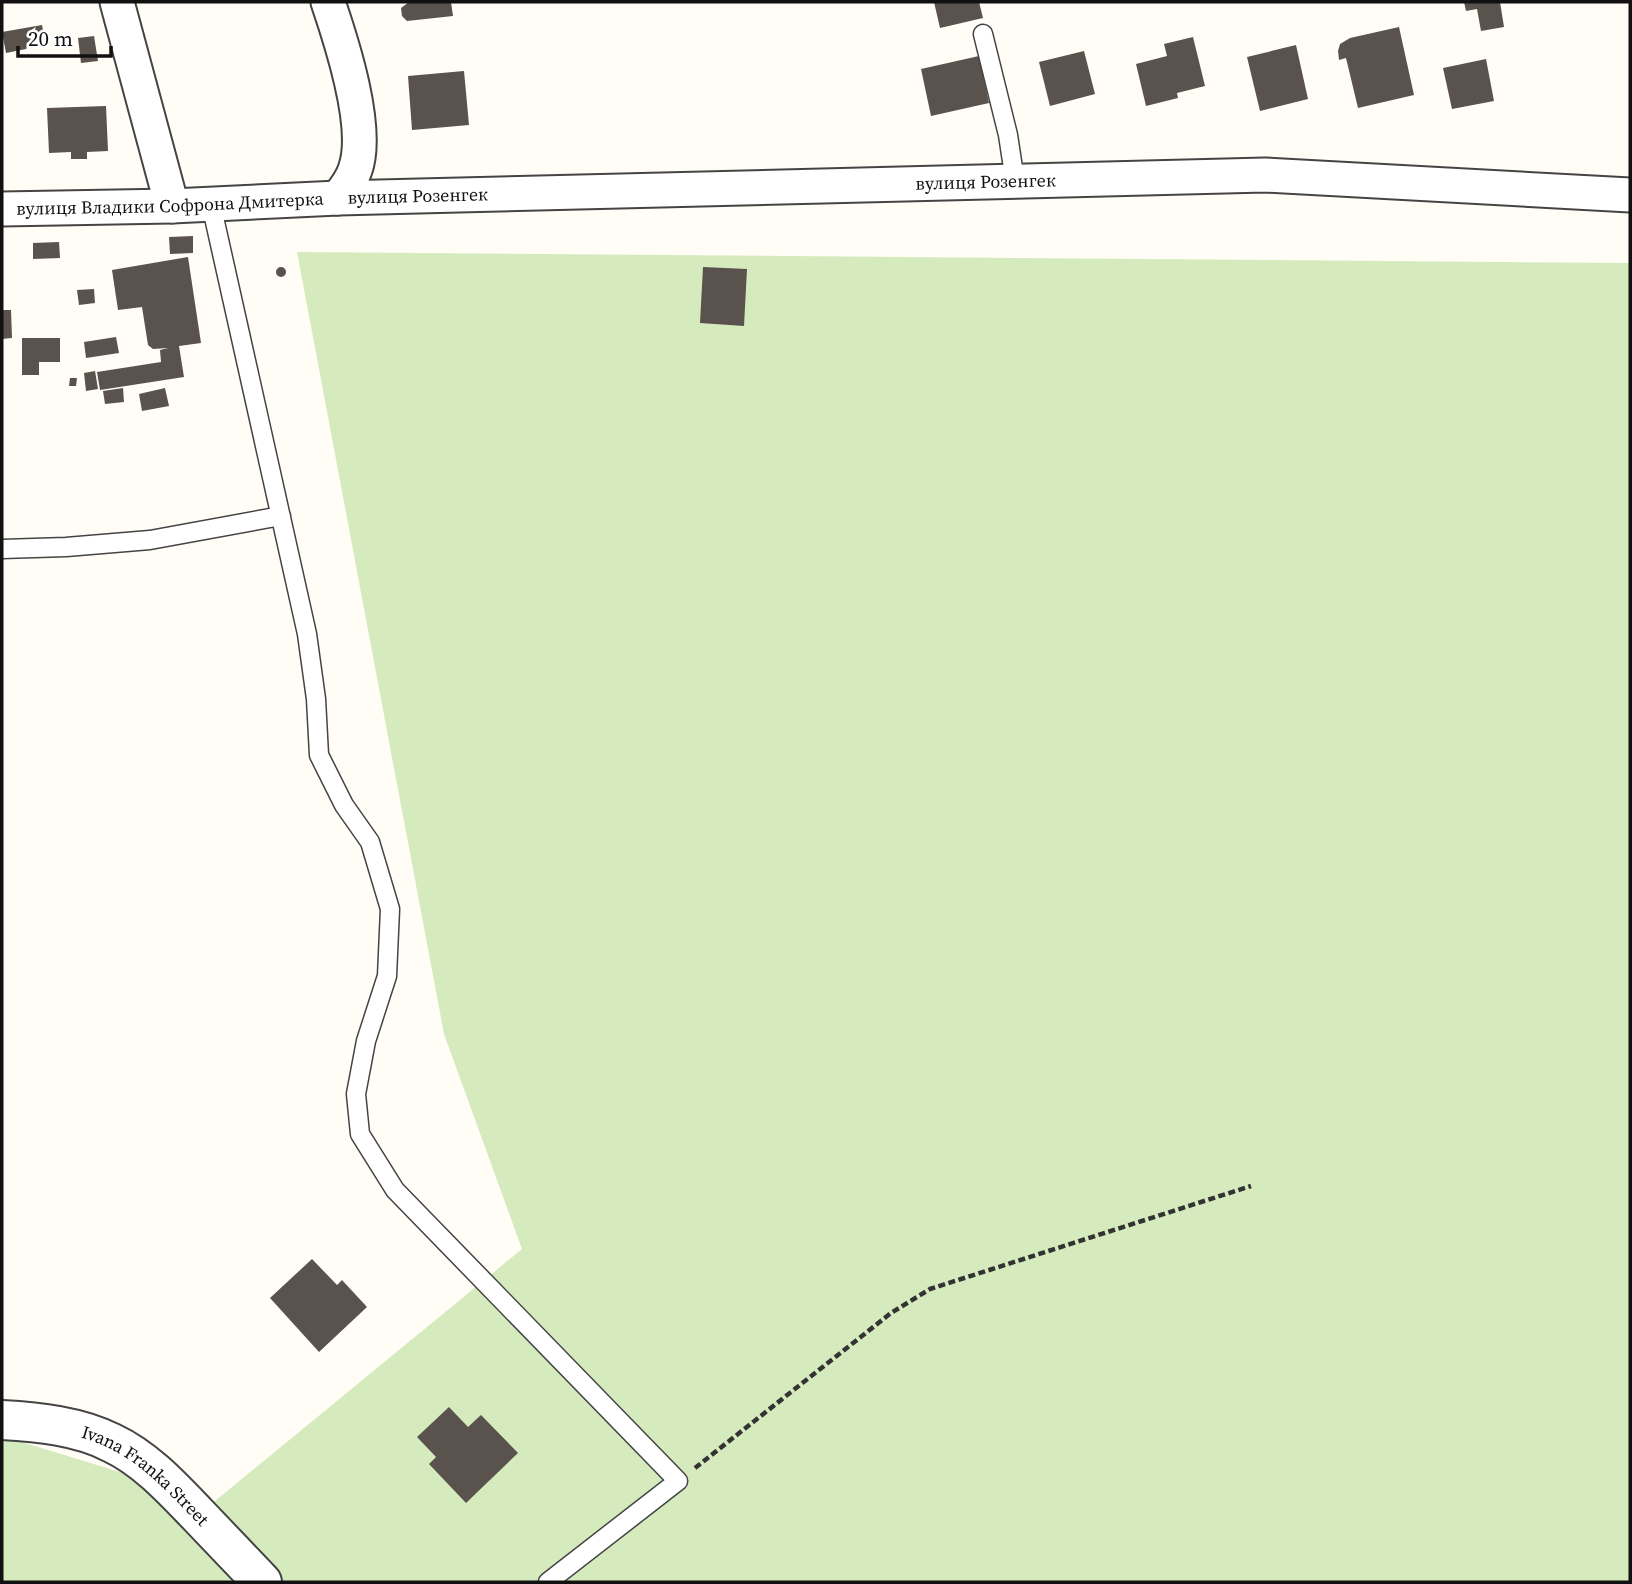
<svg xmlns="http://www.w3.org/2000/svg" width="1632" height="1584" font-family="'Source Serif 4',serif">
	<style>
		.green { fill: #d5ebbd }
		.building { fill: #5a524d }
		.lines { fill: none; stroke-linecap: round; stroke-linejoin: round }
		.service-casing { stroke: #444; stroke-width: 21 }
		.minor-casing { stroke: #444; stroke-width: 37 }
		.tertiary-casing { stroke: #444; stroke-width: 42 }
		.path { stroke: #333; stroke-width: 4.5; stroke-dasharray: 7 3.5; stroke-linecap: butt }
		.service { stroke: #fff; stroke-width: 18 }
		.minor { stroke: #fff; stroke-width: 33 }
		.tertiary { stroke: #fff; stroke-width: 38 }
		.labels { text-anchor: middle; stroke-width: 7; stroke-linejoin: round; paint-order: stroke }
		.street-label { font-size: 18px; fill: #111; stroke: #fff }
	</style>
	<rect width="100%" height="100%" fill="#fffdf5"/>
	<path class="green" d="M 297,252 L 1630,263 L 1630,1582 L 2,1582 L 2,1436 L 215,1501 L 522,1249 L 444,1034 Z"/>
	<path class="building" d="M 409,2 L 451,2 L 453,16 L 407,21 L 402,16 L 401,8 Z
		M 934,2 L 979,2 L 983,18 L 940,28 Z
		M 1464,2 L 1500,2 L 1504,27 L 1481,31 L 1477,9 L 1466,11 Z
		M 42,25 L 46,45 L 6,53 L 2,32 Z
		M 1399,27 L 1414,95 L 1358,108 L 1346,58 L 1339,60 L 1338,51 L 1340,44 L 1350,38 Z
		M 94,36 L 98,61 L 81,63 L 78,38 Z
		M 1193,37 L 1205,86 L 1177,93 L 1178,98 L 1146,106 L 1136,64 L 1167,56 L 1164,44 Z
		M 1296,45 L 1308,99 L 1260,111 L 1247,57 Z
		M 1084,51 L 1095,94 L 1050,106 L 1039,62 Z
		M 979,56 L 989,103 L 931,116 L 921,69 Z
		M 1486,59 L 1494,101 L 1452,109 L 1443,68 Z
		M 464,71 L 469,125 L 412,130 L 408,76 Z
		M 106,106 L 108,151 L 87,152 L 87,159 L 71,159 L 71,152 L 49,153 L 47,108 Z
		M 193,236 L 193,253 L 170,254 L 169,237 Z
		M 59,242 L 60,258 L 33,259 L 33,243 Z
		M 188,257 L 201,343 L 179,346 L 184,377 L 100,390 L 97,372 L 161,362 L 160,350 L 168,348 L 153,349 L 148,345 L 142,307 L 118,310 L 112,270 Z
		M 703,267 L 747,269 L 744,326 L 700,323 Z
		M276 272a5 5 0 1 1 10 0a5 5 0 1 1-10 0Z
		M 94,289 L 95,303 L 79,305 L 77,290 Z
		M 2,310 L 11,310 L 12,338 L 2,339 Z
		M 116,337 L 119,353 L 86,358 L 84,342 Z
		M 22,338 L 60,338 L 60,362 L 39,362 L 39,375 L 22,375 Z
		M 95,371 L 98,389 L 86,391 L 84,373 Z
		M 70,378 L 77,378 L 76,386 L 69,386 Z
		M 123,388 L 124,402 L 105,404 L 103,391 Z
		M 165,388 L 169,406 L 142,411 L 139,394 Z
		M 312,1259 L 337,1285 L 342,1280 L 367,1307 L 319,1352 L 270,1298 Z
		M 449,1407 L 468,1427 L 481,1415 L 518,1453 L 466,1503 L 429,1464 L 436,1457 L 417,1437 Z"/>
	<g class="lines">
		<g class="service-casing">
			<path id="service" d="M 983,34 L 1008,135 L 1015,181
				M 211,204 L 307,634 L 316,699 L 319,755 L 344,805 L 370,842 L 390,909 L 387,976 L 366,1041 L 356,1094 L 360,1134 L 395,1190 L 678,1481 L 548,1582
				M 2,549 L 66,547 L 150,540 L 281,516"/>
		</g>
		<g class="minor-casing">
			<g id="minor">
				<path d="M 117,2 L 172,206"/>
				<path d="M 328,2 C 342,43 370,129 355,170 C 352,180 344,190 338,198"/>
				<path id="s1" d="M 2,209 L 172,206 L 338,198 L 1265,175 L 1630,195"/>
			</g>
		</g>
		<g class="tertiary-casing">
			<g id="tertiary">
				<path id="s2" d="M 2,1420 C 38,1422 79,1426 112,1443 C 146,1459 173,1489 199,1516 C 220,1538 241,1560 262,1582"/>
			</g>
		</g>
		<path class="path" d="M 695,1468 L 891,1313 L 930,1289 L 1251,1186"/>
		<use href="#service" class="service"/>
		<use href="#minor" class="minor"/>
		<use href="#tertiary" class="tertiary"/>
	</g>
	<g class="labels">
		<g class="street-label">
			<text dy="6" stroke="none"><textPath href="#s1" startOffset="984">вулиця Розенгек</textPath></text>
			<text dy="6" stroke="none"><textPath href="#s1" startOffset="416">вулиця Розенгек</textPath></text>
			<text dy="6" stroke="none"><textPath href="#s1" startOffset="168">вулиця Владики Софрона Дмитерка</textPath></text>
			<text dy="6" stroke="none"><textPath href="#s2" startOffset="159">Ivana Franka Street</textPath></text>
		</g>
	</g>
	<rect width="1632" height="1584" fill="none" stroke="#111111" stroke-width="7"/>
	<path d="M18 46v10h93v-10" fill="none" stroke="#111111" stroke-width="3.5"/>
	<text x="28" y="46" font-size="21" fill="#111111" stroke="#ffffff" stroke-width="5" paint-order="stroke">20 m</text>
</svg>
